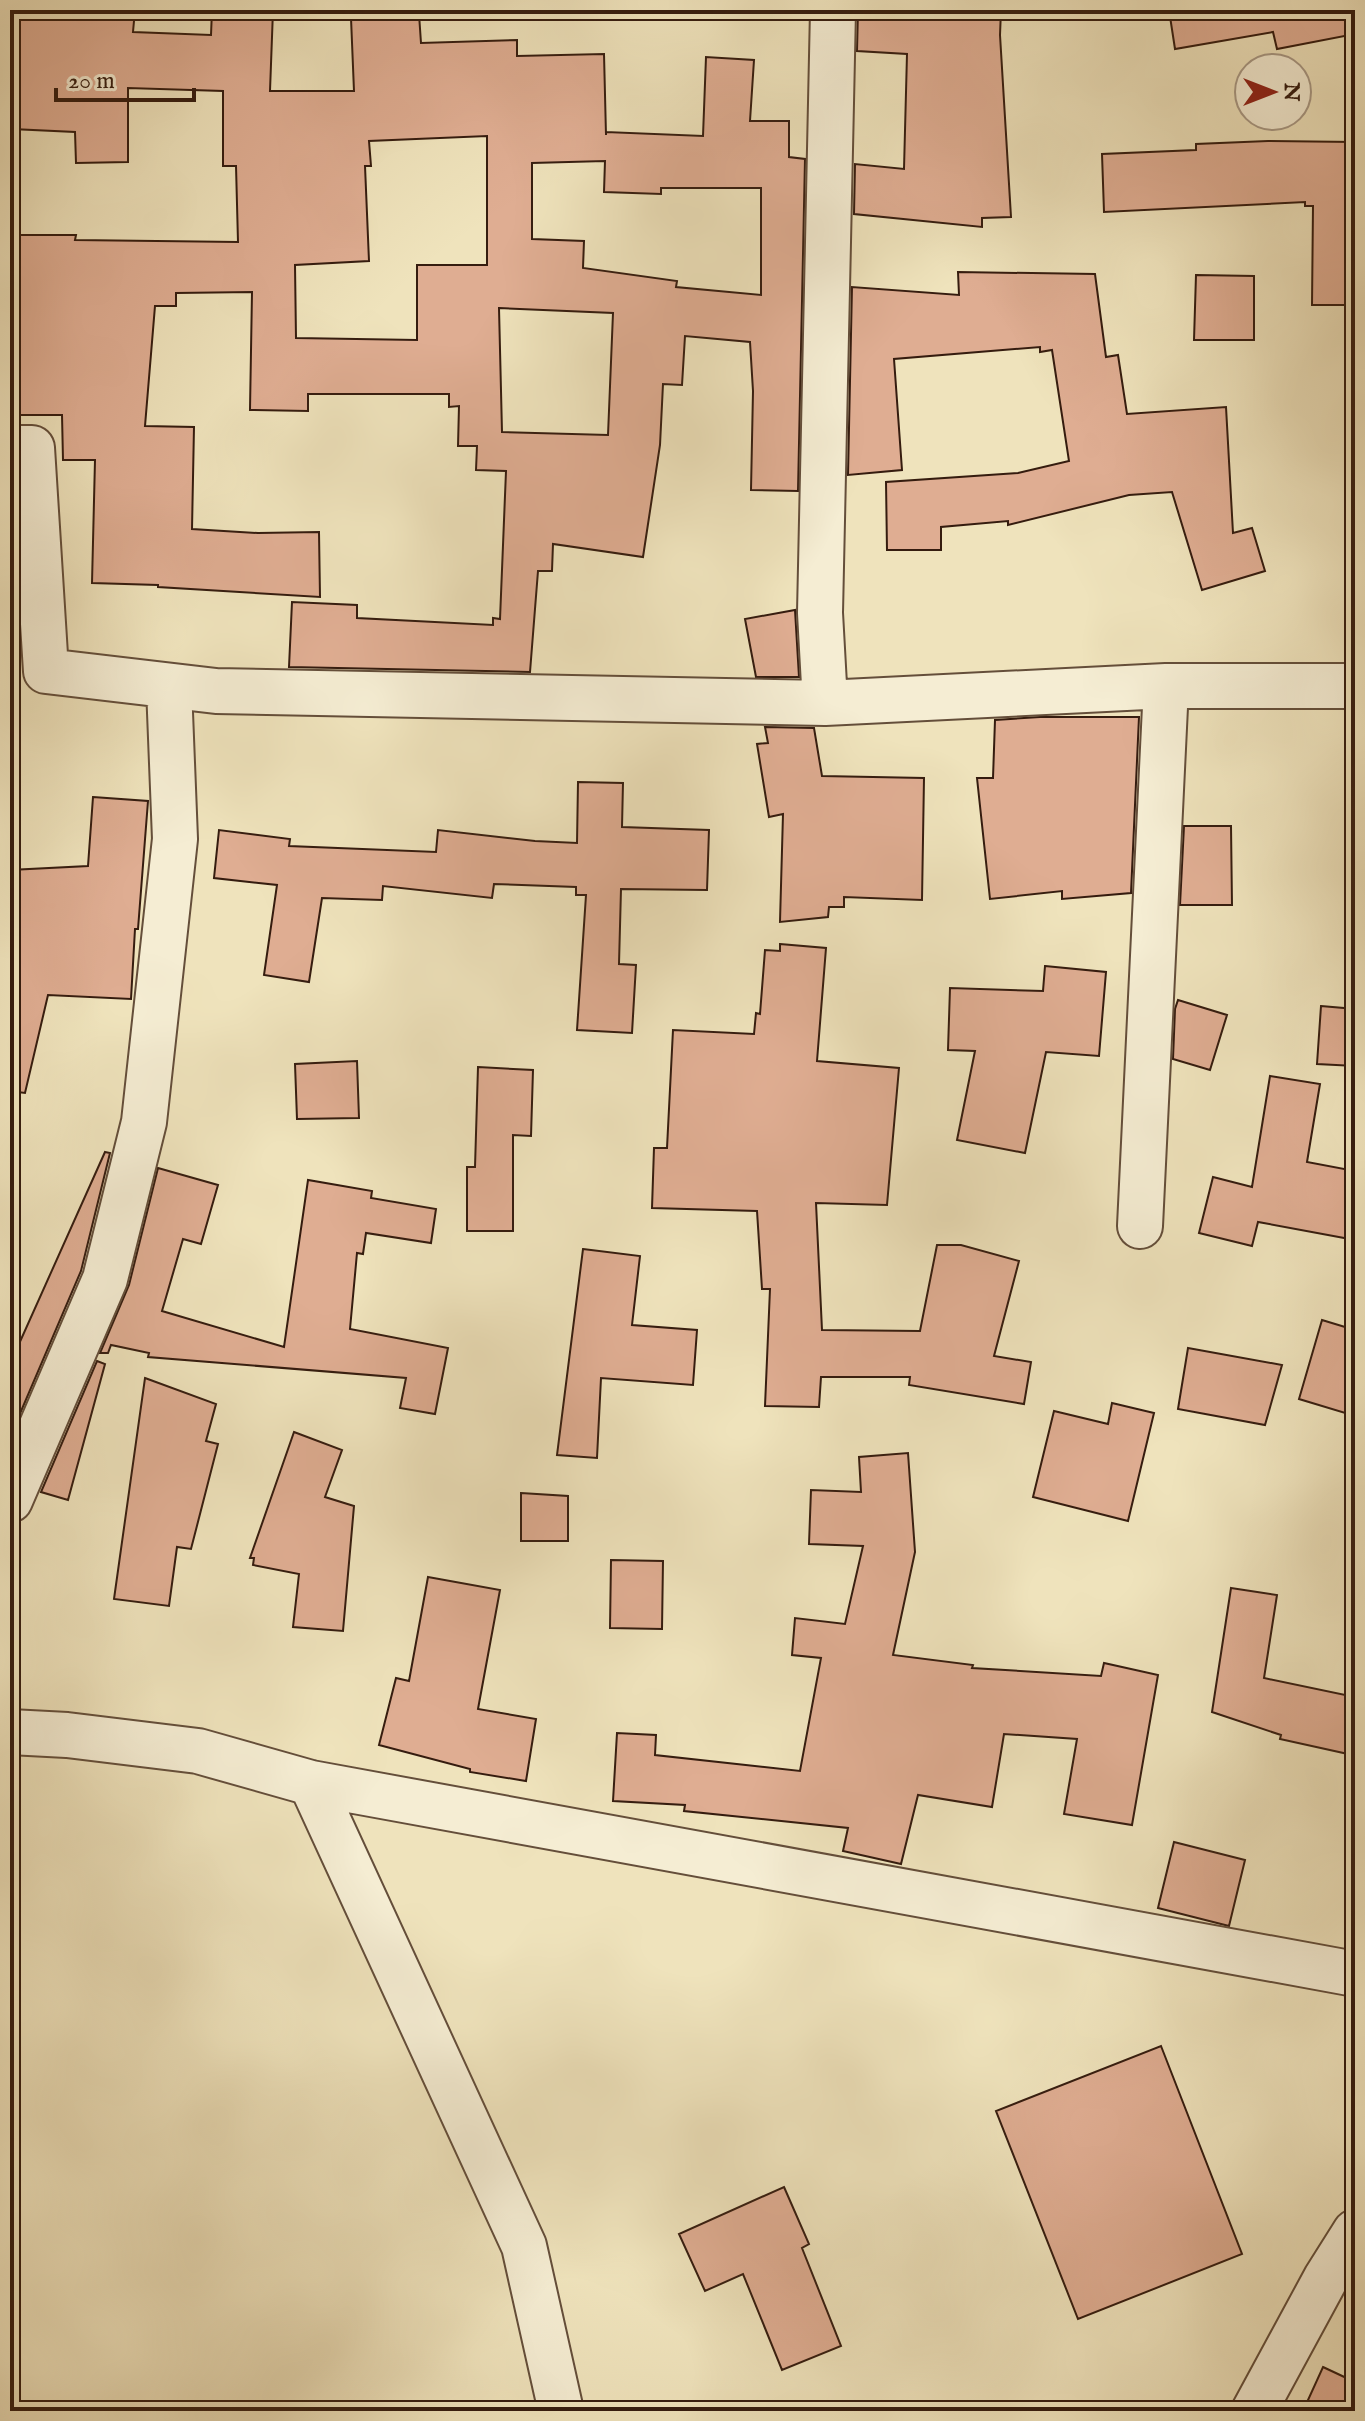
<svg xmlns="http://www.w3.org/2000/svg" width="1365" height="2421" font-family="'IM FELL English',serif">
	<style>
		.building { fill: #dfad92; stroke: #351c0f; stroke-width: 2; fill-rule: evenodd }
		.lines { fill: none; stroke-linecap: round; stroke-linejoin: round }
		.minor-casing { stroke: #644e3a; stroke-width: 48 }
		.minor { stroke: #f5edd3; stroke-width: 44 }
	</style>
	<rect width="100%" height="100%" fill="#efe3bc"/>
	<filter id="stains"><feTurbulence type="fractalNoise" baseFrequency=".0025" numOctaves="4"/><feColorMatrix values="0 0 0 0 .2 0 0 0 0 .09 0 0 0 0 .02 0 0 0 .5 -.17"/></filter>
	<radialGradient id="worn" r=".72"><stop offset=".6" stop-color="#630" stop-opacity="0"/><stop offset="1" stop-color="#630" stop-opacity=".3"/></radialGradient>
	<path class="building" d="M 10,10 L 135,10 L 133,32 L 211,35 L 212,10 L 273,10 L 270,91 L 354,91 L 351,18 L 419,14 L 421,43 L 517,40 L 517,56 L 604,54 L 606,135 L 606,132 L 703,136 L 706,57 L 754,60 L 750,121 L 789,121 L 789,157 L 805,159 L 798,491 L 751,490 L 753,391 L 750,342 L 685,336 L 682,385 L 663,384 L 660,445 L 643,557 L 553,544 L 552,571 L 538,571 L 530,672 L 289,667 L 292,602 L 357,605 L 357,618 L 493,625 L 493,618 L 500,619 L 506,471 L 476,470 L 477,446 L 458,446 L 459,406 L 449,407 L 449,394 L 308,394 L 308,411 L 250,410 L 252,292 L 176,293 L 176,306 L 155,306 L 145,426 L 194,427 L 192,529 L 258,533 L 319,532 L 320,597 L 158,587 L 158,585 L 92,583 L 95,460 L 63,460 L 62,415 L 10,415 L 10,344 L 16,344 L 17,235 L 76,235 L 75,240 L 238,242 L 236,166 L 223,166 L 223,91 L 128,88 L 128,162 L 76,163 L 75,132 L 12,129 L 16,64 L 10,64 ZM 487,136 L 487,265 L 417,265 L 417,340 L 296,338 L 295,265 L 369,261 L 365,166 L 371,166 L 369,141 ZM 605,161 L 604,192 L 661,194 L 661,188 L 761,188 L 761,295 L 676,287 L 677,281 L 583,268 L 584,241 L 532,239 L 532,163 ZM 499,308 L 613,313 L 608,435 L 502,432 Z
		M 858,10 L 1001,10 L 1000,35 L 1011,217 L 982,218 L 982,227 L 854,214 L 855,164 L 904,169 L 907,54 L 857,51 Z
		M 1169,10 L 1355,10 L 1355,34 L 1277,49 L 1273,32 L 1175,49 Z
		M 1268,141 L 1355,142 L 1355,305 L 1312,305 L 1313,206 L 1305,206 L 1305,202 L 1104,212 L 1102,154 L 1196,150 L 1196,144 Z
		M 958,272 L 1095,274 L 1106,357 L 1118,355 L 1127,414 L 1226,407 L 1233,533 L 1252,528 L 1265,571 L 1202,590 L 1172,492 L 1129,495 L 1008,525 L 1008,521 L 941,527 L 941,550 L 887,550 L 886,482 L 1018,473 L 1069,461 L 1052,350 L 1040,352 L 1040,347 L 894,359 L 902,470 L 848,475 L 852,287 L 959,295 Z
		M 1196,275 L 1254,276 L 1254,340 L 1194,340 Z
		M 795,610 L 799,677 L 756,677 L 745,619 Z
		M 1040,717 L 1139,717 L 1131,893 L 1062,899 L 1062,891 L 990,899 L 977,778 L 993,778 L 995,720 Z
		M 765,727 L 814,728 L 822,776 L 924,778 L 922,900 L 844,897 L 844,907 L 829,907 L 828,917 L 780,922 L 783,814 L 769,817 L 757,744 L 768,743 Z
		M 578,782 L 623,783 L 622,827 L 709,830 L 707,890 L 621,889 L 619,964 L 636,965 L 632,1033 L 577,1030 L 586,895 L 576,895 L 576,887 L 494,884 L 492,898 L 383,886 L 382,900 L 322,898 L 309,982 L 264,975 L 277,885 L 214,878 L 219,830 L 290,839 L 289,846 L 436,852 L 438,830 L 535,841 L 577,843 Z
		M 93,797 L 148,801 L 138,929 L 135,929 L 131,999 L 48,995 L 25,1093 L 10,1091 L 10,870 L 88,866 Z
		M 1184,826 L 1231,826 L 1232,905 L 1180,905 Z
		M 780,944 L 826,948 L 817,1061 L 899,1068 L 887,1205 L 816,1203 L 822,1330 L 920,1331 L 937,1245 L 961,1245 L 1019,1261 L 994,1356 L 1031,1362 L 1024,1404 L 909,1385 L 910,1377 L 821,1377 L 819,1407 L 765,1406 L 770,1289 L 762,1289 L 757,1211 L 652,1208 L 654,1148 L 667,1148 L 673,1030 L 754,1034 L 756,1013 L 760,1014 L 765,950 L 780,951 Z
		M 1045,966 L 1106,972 L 1099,1056 L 1046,1052 L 1025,1153 L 957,1140 L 975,1051 L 948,1050 L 950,988 L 1043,991 Z
		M 1178,1000 L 1227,1015 L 1210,1070 L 1173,1059 L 1175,1009 Z
		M 1321,1006 L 1355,1009 L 1355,1066 L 1317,1064 Z
		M 357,1061 L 359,1118 L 297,1119 L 295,1064 Z
		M 478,1067 L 533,1070 L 531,1136 L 513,1135 L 513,1231 L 467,1231 L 467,1167 L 475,1167 Z
		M 1270,1076 L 1320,1084 L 1307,1162 L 1355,1171 L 1355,1240 L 1258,1222 L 1252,1246 L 1199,1233 L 1213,1177 L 1252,1187 Z
		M 105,1152 L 110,1153 L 81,1271 L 10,1437 L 10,1364 Z
		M 158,1168 L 218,1185 L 201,1244 L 183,1239 L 162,1311 L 284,1347 L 308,1180 L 372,1191 L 371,1198 L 436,1209 L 431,1243 L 366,1233 L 363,1254 L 357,1253 L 350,1329 L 448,1348 L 435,1414 L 400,1408 L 406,1378 L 148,1357 L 149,1353 L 111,1345 L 108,1353 L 100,1353 L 129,1285 Z
		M 583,1249 L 640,1256 L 632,1325 L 697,1330 L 693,1385 L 601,1378 L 597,1458 L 557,1455 Z
		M 1322,1320 L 1355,1330 L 1355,1416 L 1299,1399 Z
		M 1188,1348 L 1282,1365 L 1265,1425 L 1178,1409 Z
		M 97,1361 L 105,1364 L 68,1500 L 41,1492 Z
		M 145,1378 L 216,1404 L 206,1441 L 218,1444 L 191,1549 L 177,1547 L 169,1606 L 114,1599 Z
		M 1112,1403 L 1154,1413 L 1128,1521 L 1033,1497 L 1054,1411 L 1108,1424 Z
		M 294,1432 L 342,1450 L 325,1497 L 354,1506 L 343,1631 L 293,1627 L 299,1574 L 253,1565 L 254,1558 L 250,1558 Z
		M 908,1453 L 915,1552 L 893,1655 L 973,1665 L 972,1668 L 1101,1676 L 1104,1663 L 1158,1675 L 1132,1825 L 1064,1814 L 1077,1739 L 1004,1734 L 992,1807 L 918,1795 L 901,1864 L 843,1851 L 848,1828 L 684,1811 L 685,1805 L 613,1801 L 617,1733 L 656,1735 L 655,1755 L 800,1771 L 821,1658 L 792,1655 L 795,1618 L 845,1624 L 863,1546 L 809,1544 L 811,1490 L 861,1492 L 859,1457 Z
		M 521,1493 L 568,1496 L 568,1541 L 521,1541 Z
		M 611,1560 L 663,1561 L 662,1629 L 610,1628 Z
		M 428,1577 L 500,1590 L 478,1709 L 536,1719 L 526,1781 L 470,1772 L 470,1769 L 379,1745 L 396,1678 L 409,1681 Z
		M 1231,1588 L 1277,1595 L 1264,1678 L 1355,1697 L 1355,1720 L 1348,1754 L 1280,1739 L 1281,1735 L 1212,1712 Z
		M 1174,1842 L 1245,1860 L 1229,1926 L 1158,1908 Z
		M 1161,2046 L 1242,2254 L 1078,2319 L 996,2111 Z
		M 784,2187 L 809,2244 L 802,2248 L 841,2346 L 782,2370 L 743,2274 L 705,2291 L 679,2234 Z
		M 1323,2367 L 1355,2382 L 1355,2411 L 1303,2411 Z"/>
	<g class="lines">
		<g class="minor-casing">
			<path id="minor" d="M 10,448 L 32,448 L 46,671 L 216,691 L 825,703 L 1166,686 L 1355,686
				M 825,703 L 820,613 L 833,10
				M 1140,1226 L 1166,686
				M 10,1500 L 105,1279 L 144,1122 L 175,839 L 169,687
				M 10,1732 L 67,1735 L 198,1751 L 311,1783 L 1355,1974
				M 311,1783 L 524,2246 L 561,2411
				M 1254,2411 L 1326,2278 L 1355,2232"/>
		</g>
		<use href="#minor" class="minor"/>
	</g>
	<rect width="1365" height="2421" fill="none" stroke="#efe3bc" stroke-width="40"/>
	<rect x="12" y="12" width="1341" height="2397" fill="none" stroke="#351c0f" stroke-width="4"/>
	<rect x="20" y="20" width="1325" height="2381" fill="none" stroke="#351c0f" stroke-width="2"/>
	<g transform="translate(1273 92) rotate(90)"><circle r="38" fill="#f5edd3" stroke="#a89985" stroke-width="2"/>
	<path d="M0-6L14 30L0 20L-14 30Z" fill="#8f2418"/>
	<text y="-12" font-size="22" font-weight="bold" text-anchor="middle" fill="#351c0f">N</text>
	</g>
	<path d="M56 88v12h138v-12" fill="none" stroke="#351c0f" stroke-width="4"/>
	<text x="68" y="88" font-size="24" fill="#351c0f" stroke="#f5edd3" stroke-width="6" paint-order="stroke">20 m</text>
	<rect width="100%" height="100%" filter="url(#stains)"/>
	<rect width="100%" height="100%" fill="url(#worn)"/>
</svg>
